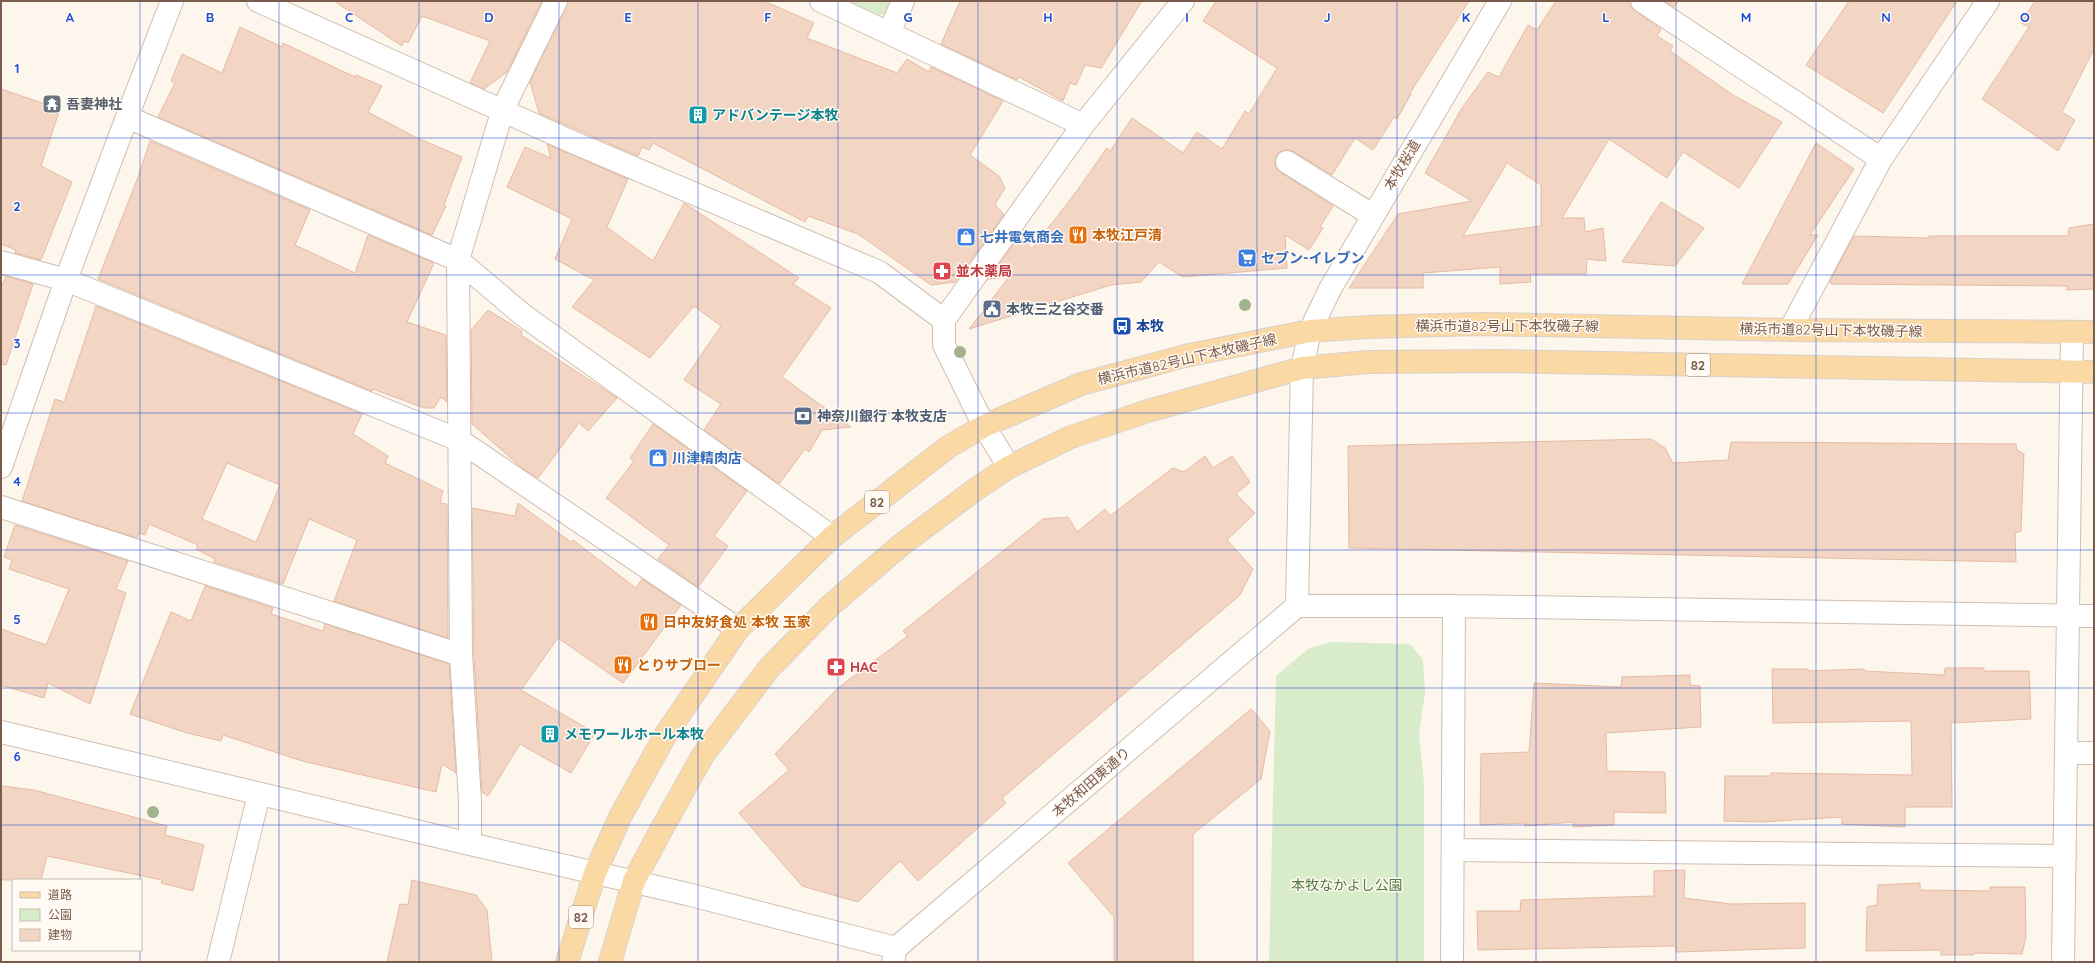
<svg xmlns="http://www.w3.org/2000/svg" width="2095" height="963" font-family="Quicksand,'Noto Sans JP',sans-serif">
	<style>
		.green { fill: #d8ecc9 }
		.building { fill: #f3d5c3; stroke: #e6bba3; fill-rule: evenodd }
		.lines { fill: none; stroke-linecap: round; stroke-linejoin: round }
		.minor-casing { stroke: #d1beb0; stroke-width: 24 }
		.major-casing { stroke: #dad1cd; stroke-width: 24 }
		.minor { stroke: #fff; stroke-width: 22 }
		.major { stroke: #fbd9a5; stroke-width: 22 }
		.tree { fill: #a0b28e }
		.grid { fill: none; stroke: #1d4ed8; stroke-width: 1; stroke-opacity: 0.55 }
		.labels { text-anchor: middle; stroke-width: 3; stroke-linejoin: round; paint-order: stroke }
		.shield { fill: #fffaf3; stroke: #a28b7f; stroke-width: 1 }
		.shield-label { font-size: 13px; font-weight: bold; fill: #7a5c4d }
		.worship-label { font-size: 14px; font-weight: bold; fill: #5b616d; stroke: #fffaf3; text-anchor: start }
		.culture-label { font-size: 14px; font-weight: bold; fill: #0d838f; stroke: #fffaf3; text-anchor: start }
		.street-label { font-size: 14px; fill: #7a5c4d; stroke: #fffaf3 }
		.food-label { font-size: 14px; font-weight: bold; fill: #c56008; stroke: #fffaf3; text-anchor: start }
		.shop-label { font-size: 14px; font-weight: bold; fill: #366cbe; stroke: #fffaf3; text-anchor: start }
		.health-label { font-size: 14px; font-weight: bold; fill: #be3a42; stroke: #fffaf3; text-anchor: start }
		.service-label { font-size: 14px; font-weight: bold; fill: #4e5e75; stroke: #fffaf3; text-anchor: start }
		.transit-label { font-size: 14px; font-weight: bold; fill: #164399; stroke: #fffaf3; text-anchor: start }
		.park-label { font-size: 14px; fill: #537a41; stroke: #fffaf3 }
		.grid-label { font-size: 13px; text-anchor: middle; font-weight: bold; fill: #1d4ed8; stroke: #fffaf3; stroke-width: 3; stroke-linejoin: round; paint-order: stroke }
	</style>
	<rect width="100%" height="100%" fill="#fdf6ec"/>
	<path class="green" d="M 848,1 L 898,1 L 894,10 L 880,15 Z
		M 1331,642 L 1410,644 L 1423,660 L 1425,692 L 1419,734 L 1424,784 L 1424,962 L 1269,962 L 1276,676 L 1308,649 Z"/>
	<path class="building" d="M 334,1 L 542,1 L 507,72 L 484,89 L 470,83 L 490,41 L 422,16 L 408,43 L 404,41 L 402,46 Z
		M 568,1 L 764,1 L 814,23 L 807,38 L 897,73 L 907,59 L 929,72 L 931,67 L 1003,101 L 970,155 L 999,176 L 1005,188 L 995,204 L 1004,215 L 955,282 L 931,285 L 858,234 L 808,216 L 805,222 L 653,143 L 649,150 L 642,147 L 638,156 L 539,113 L 530,82 Z
		M 960,1 L 1142,1 L 1101,68 L 1085,65 L 1076,85 L 1070,83 L 1063,101 L 1019,77 L 1017,80 L 941,44 Z
		M 1216,1 L 1469,1 L 1410,93 L 1411,94 L 1397,119 L 1394,117 L 1373,150 L 1355,138 L 1332,175 L 1293,151 L 1288,150 L 1281,151 L 1277,155 L 1275,162 L 1276,168 L 1280,172 L 1333,206 L 1320,227 L 1323,228 L 1309,250 L 1285,235 L 1287,268 L 1183,277 L 1159,262 L 1141,282 L 1111,285 L 969,329 L 1009,277 L 988,279 L 1020,235 L 1032,249 L 1076,192 L 1107,148 L 1110,151 L 1132,118 L 1183,153 L 1197,132 L 1222,149 L 1245,111 L 1249,114 L 1277,68 L 1203,21 Z
		M 1556,1 L 1630,1 L 1635,11 L 1661,29 L 1657,36 L 1673,46 L 1670,51 L 1733,95 L 1782,122 L 1739,188 L 1683,152 L 1667,178 L 1609,139 L 1562,218 L 1584,218 L 1585,232 L 1603,228 L 1606,261 L 1587,259 L 1586,274 L 1530,274 L 1531,282 L 1500,284 L 1500,267 L 1423,273 L 1423,288 L 1349,288 L 1398,214 L 1472,201 L 1425,173 L 1462,108 L 1488,72 L 1499,77 L 1528,25 L 1537,30 ZM 1507,163 L 1541,185 L 1541,226 L 1463,236 Z
		M 1665,1 L 1678,1 L 1674,7 Z
		M 1849,1 L 1957,1 L 1883,113 L 1806,65 Z
		M 2035,1 L 2094,1 L 2094,49 L 2062,112 L 2075,120 L 2058,151 L 1982,99 L 2029,27 L 2021,23 Z
		M 240,27 L 282,47 L 283,43 L 355,77 L 356,75 L 382,86 L 368,112 L 417,138 L 462,157 L 444,205 L 446,206 L 432,235 L 158,117 L 175,83 L 171,81 L 182,54 L 222,73 Z
		M 1,89 L 60,109 L 41,166 L 72,182 L 41,260 L 15,253 L 16,250 L 1,244 Z
		M 150,141 L 310,210 L 295,245 L 355,273 L 368,235 L 434,263 L 407,322 L 446,335 L 447,402 L 441,397 L 434,408 L 424,408 L 373,389 L 372,391 L 98,279 L 138,177 Z
		M 1816,143 L 1854,169 L 1810,235 L 1818,235 L 1788,284 L 1742,284 Z
		M 547,144 L 628,179 L 607,227 L 653,261 L 684,203 L 799,278 L 793,284 L 831,308 L 782,377 L 851,427 L 822,430 L 809,452 L 805,449 L 779,484 L 704,430 L 721,404 L 684,380 L 721,326 L 694,306 L 650,358 L 572,307 L 594,280 L 555,259 L 572,219 L 507,187 L 525,147 L 551,158 Z
		M 1661,202 L 1704,228 L 1675,266 L 1622,262 Z
		M 2094,224 L 2094,289 L 2067,290 L 2067,286 L 1831,284 L 1830,281 L 1854,236 L 1929,238 L 1929,236 L 2068,236 L 2069,228 Z
		M 6,276 L 33,284 L 6,365 L 1,364 L 1,288 Z
		M 96,306 L 362,414 L 353,434 L 388,456 L 385,463 L 443,491 L 440,503 L 447,504 L 448,638 L 334,601 L 357,540 L 309,519 L 283,584 L 214,562 L 215,559 L 196,549 L 198,545 L 149,524 L 145,535 L 139,533 L 137,538 L 22,501 L 55,399 L 64,402 ZM 227,463 L 280,485 L 256,542 L 202,519 Z
		M 488,310 L 522,331 L 521,335 L 617,398 L 588,431 L 579,423 L 538,478 L 522,468 L 472,424 L 471,330 Z
		M 653,424 L 747,491 L 714,536 L 728,546 L 698,587 L 658,559 L 669,545 L 606,498 L 634,461 L 630,458 Z
		M 1651,439 L 1665,448 L 1673,463 L 1728,460 L 1731,442 L 2016,444 L 2017,450 L 2024,454 L 2021,531 L 2015,533 L 2016,562 L 1349,548 L 1348,446 Z
		M 1205,456 L 1213,468 L 1232,456 L 1250,482 L 1236,494 L 1255,513 L 1227,540 L 1253,569 L 1240,595 L 1002,798 L 1006,803 L 918,881 L 900,861 L 858,902 L 802,886 L 739,813 L 789,770 L 775,754 L 839,687 L 908,636 L 903,631 L 1043,519 L 1068,517 L 1077,532 L 1105,509 L 1110,516 L 1173,468 L 1184,472 Z
		M 518,503 L 571,542 L 573,540 L 636,588 L 642,579 L 681,605 L 623,683 L 558,638 L 521,690 L 595,733 L 571,773 L 520,744 L 488,796 L 482,792 L 474,655 L 472,508 L 515,516 Z
		M 15,525 L 128,561 L 116,589 L 126,593 L 90,704 L 48,683 L 44,698 L 1,685 L 1,629 L 46,645 L 69,589 L 9,569 L 12,560 L 4,557 Z
		M 205,586 L 273,608 L 271,614 L 323,631 L 325,624 L 449,664 L 456,773 L 442,764 L 436,792 L 302,761 L 223,735 L 221,741 L 187,733 L 130,714 L 171,612 L 191,621 Z
		M 1945,668 L 1984,668 L 1984,671 L 2029,671 L 2031,719 L 1951,723 L 1952,807 L 1905,807 L 1905,827 L 1842,824 L 1842,817 L 1762,822 L 1724,821 L 1725,776 L 1771,776 L 1771,773 L 1912,775 L 1911,721 L 1773,723 L 1772,669 L 1808,669 L 1808,671 L 1864,669 L 1864,671 L 1944,675 Z
		M 1690,675 L 1690,685 L 1700,686 L 1701,727 L 1606,733 L 1607,771 L 1665,772 L 1666,813 L 1614,812 L 1614,825 L 1573,827 L 1574,822 L 1525,826 L 1525,823 L 1480,825 L 1481,754 L 1529,752 L 1534,683 L 1621,687 L 1622,677 Z
		M 1251,709 L 1270,731 L 1261,779 L 1193,834 L 1193,962 L 1114,962 L 1114,917 L 1068,863 Z
		M 1,786 L 34,790 L 167,826 L 165,835 L 204,845 L 193,891 L 161,883 L 162,880 L 47,856 L 41,880 L 1,880 Z
		M 1685,870 L 1684,898 L 1731,904 L 1805,903 L 1805,948 L 1676,952 L 1676,946 L 1478,950 L 1477,911 L 1520,911 L 1521,900 L 1654,896 L 1654,871 Z
		M 412,880 L 476,895 L 487,910 L 492,962 L 387,962 L 400,904 L 408,905 Z
		M 1920,883 L 1920,890 L 1990,891 L 1990,887 L 2025,887 L 2026,937 L 2022,954 L 1975,953 L 1974,955 L 1941,955 L 1941,950 L 1866,951 L 1867,907 L 1877,905 L 1878,885 Z"/>
	<g class="lines">
		<g class="minor-casing">
			<path id="minor" d="M 258,1 L 570,141 L 879,272 L 944,320
				M 821,1 L 1083,125
				M 1642,1 L 1881,159
				M 889,33 L 903,1
				M 127,117 L 458,260 L 523,315 L 832,537
				M 1287,162 L 1372,215
				M 1,262 L 66,280 L 459,440 L 738,629
				M 1790,330 L 1881,159 L 1988,1
				M 1,467 L 66,280 L 127,117 L 172,1
				M 1009,467 L 984,426 L 944,345 L 944,320 L 1083,125 L 1183,1
				M 1,507 L 461,655
				M 1297,606 L 1454,606 L 2094,616
				M 1297,606 L 1302,368 L 1310,331 L 1330,289 L 1500,1
				M 1,732 L 470,844 L 687,894 L 896,948
				M 2066,753 L 2094,753
				M 470,844 L 470,801 L 461,655 L 458,260 L 503,109 L 556,1
				M 1453,850 L 2065,856
				M 218,962 L 259,794
				M 893,962 L 896,948 L 1297,606
				M 1452,962 L 1454,606
				M 2063,962 L 2072,332"/>
		</g>
		<g class="major-casing">
			<path id="major" d="M 567,962 L 595,873 L 620,817 L 666,734 L 738,629 L 832,537 L 948,447 L 984,426 L 1081,384 L 1185,356 L 1310,331 L 1367,327 L 1481,324 L 1790,330 L 2094,332
				M 610,962 L 634,881 L 659,834 L 703,755 L 770,667 L 831,605 L 901,545 L 976,489 L 1009,467 L 1071,437 L 1148,411 L 1302,368 L 1368,362 L 1499,361 L 2094,372"/>
		</g>
		<use href="#minor" class="minor"/>
		<use href="#major" class="major"/>
	</g>
	<g class="tree">
		<circle cx="1245" cy="305" r="6"/>
		<circle cx="960" cy="352" r="6"/>
		<circle cx="153" cy="812" r="6"/>
	</g>
	<path class="grid" d="M 140,1 L 140,880M 279,1 L 279,962M 419,1 L 419,962M 559,1 L 559,962M 698,1 L 698,962M 838,1 L 838,962M 978,1 L 978,962M 1117,1 L 1117,962M 1257,1 L 1257,962M 1397,1 L 1397,962M 1536,1 L 1536,962M 1676,1 L 1676,962M 1816,1 L 1816,962M 1955,1 L 1955,962M 1,138 L 2094,138M 1,275 L 2094,275M 1,413 L 2094,413M 1,550 L 2094,550M 1,688 L 2094,688M 1,825 L 2094,825M 140,950 L 140,962"/>
	<defs>
		<g id="temple-square" transform="scale(1)"><rect x="-9" y="-9" width="18" height="18" rx="4" fill="#6b7280" stroke="#fffaf3"/><path d="M0-6L5-2H3V0L6.5 2.5H4V6H1.5V3h-3V6H-4V2.5H-6.5L-3 0V-2H-5Z" fill="#fff"/></g>
		<g id="building-square" transform="scale(1)"><rect x="-9" y="-9" width="18" height="18" rx="4" fill="#0f9aa8" stroke="#fffaf3"/><path d="M-4-6H4V6H1V3H-1V6H-4ZM-2.5-4.3h1.7v1.8h-1.7ZM.8-4.3h1.7v1.8H.8ZM-2.5-1h1.7V.8h-1.7ZM.8-1h1.7V.8H.8Z" fill="#fff"/></g>
		<g id="restaurant-square" transform="scale(1)"><rect x="-9" y="-9" width="18" height="18" rx="4" fill="#e8710a" stroke="#fffaf3"/><path d="M-5-6h1v4h1v-4h1v4h1v-4h1v5L-1.5 .5V6h-2V.5L-5-1ZM5-6V6H3V1.5H1.5Q1.5-4 5-6Z" fill="#fff"/></g>
		<g id="shop-square" transform="scale(1)"><rect x="-9" y="-9" width="18" height="18" rx="4" fill="#3f7fe0" stroke="#fffaf3"/><path d="M-5-2.5h2.3a2.7 3.5 0 0 1 5.4 0H5L5.5 6h-11ZM-1.5-2.5h3a1.5 2.3 0 0 0-3 0Z" fill="#fff"/></g>
		<g id="supermarket-square" transform="scale(1)"><rect x="-9" y="-9" width="18" height="18" rx="4" fill="#3f7fe0" stroke="#fffaf3"/><path d="M-6-5.5h2.5l.6 2H6L4.5 2H-2.5L-4.4-4H-6ZM-1.5 3.2a1.3 1.3 0 1 0 .1 0ZM3 3.2a1.3 1.3 0 1 0 .1 0Z" fill="#fff"/></g>
		<g id="pharmacy-square" transform="scale(1)"><rect x="-9" y="-9" width="18" height="18" rx="4" fill="#e0444e" stroke="#fffaf3"/><path d="M-2-6h4v4h4v4h-4v4h-4v-4h-4v-4h4Z" fill="#fff"/></g>
		<g id="civic-square" transform="scale(1)"><rect x="-9" y="-9" width="18" height="18" rx="4" fill="#5c6f8a" stroke="#fffaf3"/><path d="M-.6-6.5H3V-4.5H.6V-3L4-1V1h2V6H-6V1h2V-1L-.6-3ZM-1.2 2.5V6h2.4V2.5Z" fill="#fff"/></g>
		<g id="bus-square" transform="scale(1)"><rect x="-9" y="-9" width="18" height="18" rx="4" fill="#1a4fb4" stroke="#fffaf3"/><path d="M-5-6H5V4H4V6H2V4H-2V6H-4V4H-5ZM-3.5-4V0h7V-4ZM-3.5 1.2v1.5H-2V1.2ZM2 1.2v1.5H3.5V1.2Z" fill="#fff"/></g>
		<g id="bank-square" transform="scale(1)"><rect x="-9" y="-9" width="18" height="18" rx="4" fill="#5c6f8a" stroke="#fffaf3"/><path d="M-6-4H6V4H-6ZM0-2.3a2.3 2.3 0 1 0 0 4.6a2.3 2.3 0 1 0 0-4.6Z" fill="#fff"/></g>
	</defs>
	<g fill-rule="evenodd">
		<use href="#temple-square" x="52" y="104"/>
		<use href="#building-square" x="698" y="115"/>
		<use href="#restaurant-square" x="1078" y="235"/>
		<use href="#shop-square" x="966" y="237"/>
		<use href="#supermarket-square" x="1247" y="258"/>
		<use href="#pharmacy-square" x="942" y="271"/>
		<use href="#civic-square" x="992" y="309"/>
		<use href="#bus-square" x="1122" y="326"/>
		<use href="#bank-square" x="803" y="416"/>
		<use href="#shop-square" x="658" y="458"/>
		<use href="#restaurant-square" x="649" y="622"/>
		<use href="#restaurant-square" x="623" y="665"/>
		<use href="#pharmacy-square" x="836" y="667"/>
		<use href="#building-square" x="550" y="734"/>
	</g>
	<g class="labels">
		<g class="shield">
			<rect x="1686" y="354" width="24" height="22" rx="3"/>
			<rect x="865" y="491" width="24" height="22" rx="3"/>
			<rect x="569" y="906" width="24" height="22" rx="3"/>
		</g>
		<g class="shield-label">
			<text x="1698" y="370">82</text>
			<text x="877" y="507">82</text>
			<text x="581" y="922">82</text>
		</g>
		<g class="worship-label">
			<text x="66" y="109">吾妻神社</text>
		</g>
		<g class="culture-label">
			<text x="712" y="120">アドバンテージ本牧</text>
			<text x="564" y="739">メモワールホール本牧</text>
		</g>
		<g class="street-label">
			<text transform="translate(1402 165) rotate(-59)" y="5">本牧桜道</text>
			<text x="1507" y="331">横浜市道82号山下本牧磯子線</text>
			<text transform="translate(1831 330) rotate(1)" y="5">横浜市道82号山下本牧磯子線</text>
			<text transform="translate(1187 359) rotate(-13)" y="5">横浜市道82号山下本牧磯子線</text>
			<text transform="translate(1091 782) rotate(-41)" y="5">本牧和田東通り</text>
		</g>
		<g class="food-label">
			<text x="1092" y="240">本牧江戸清</text>
			<text x="663" y="627">日中友好食処 本牧 玉家</text>
			<text x="637" y="670">とりサブロー</text>
		</g>
		<g class="shop-label">
			<text x="980" y="242">七井電気商会</text>
			<text x="1261" y="263">セブン-イレブン</text>
			<text x="672" y="463">川津精肉店</text>
		</g>
		<g class="health-label">
			<text x="956" y="276">並木薬局</text>
			<text x="850" y="672">HAC</text>
		</g>
		<g class="service-label">
			<text x="1006" y="314">本牧三之谷交番</text>
			<text x="817" y="421">神奈川銀行 本牧支店</text>
		</g>
		<g class="transit-label">
			<text x="1136" y="331">本牧</text>
		</g>
		<g class="park-label">
			<text x="1347" y="890">本牧なかよし公園</text>
		</g>
	</g>
	<g class="grid-label">
		<text x="70" y="22">A</text>
		<text x="210" y="22">B</text>
		<text x="349" y="22">C</text>
		<text x="489" y="22">D</text>
		<text x="628" y="22">E</text>
		<text x="768" y="22">F</text>
		<text x="908" y="22">G</text>
		<text x="1048" y="22">H</text>
		<text x="1187" y="22">I</text>
		<text x="1327" y="22">J</text>
		<text x="1466" y="22">K</text>
		<text x="1606" y="22">L</text>
		<text x="1746" y="22">M</text>
		<text x="1886" y="22">N</text>
		<text x="2025" y="22">O</text>
		<text x="17" y="73">1</text>
		<text x="17" y="211">2</text>
		<text x="17" y="348">3</text>
		<text x="17" y="486">4</text>
		<text x="17" y="624">5</text>
		<text x="17" y="761">6</text>
	</g>
	<rect width="2095" height="963" fill="none" stroke="#7a5c4d" stroke-width="4"/>
	<rect x="12" y="879" width="130" height="72" fill="#fffaf3" stroke="#cabbb1"/>
	<rect x="20" y="892" width="20" height="6" fill="#fbd9a5" stroke="#cabbb1"/>
	<text x="48" y="899" font-size="12" fill="#7a5c4d">道路</text>
	<rect x="20" y="909" width="20" height="12" fill="#d8ecc9" stroke="#cabbb1"/>
	<text x="48" y="919" font-size="12" fill="#7a5c4d">公園</text>
	<rect x="20" y="929" width="20" height="12" fill="#f3d5c3" stroke="#cabbb1"/>
	<text x="48" y="939" font-size="12" fill="#7a5c4d">建物</text>
</svg>
